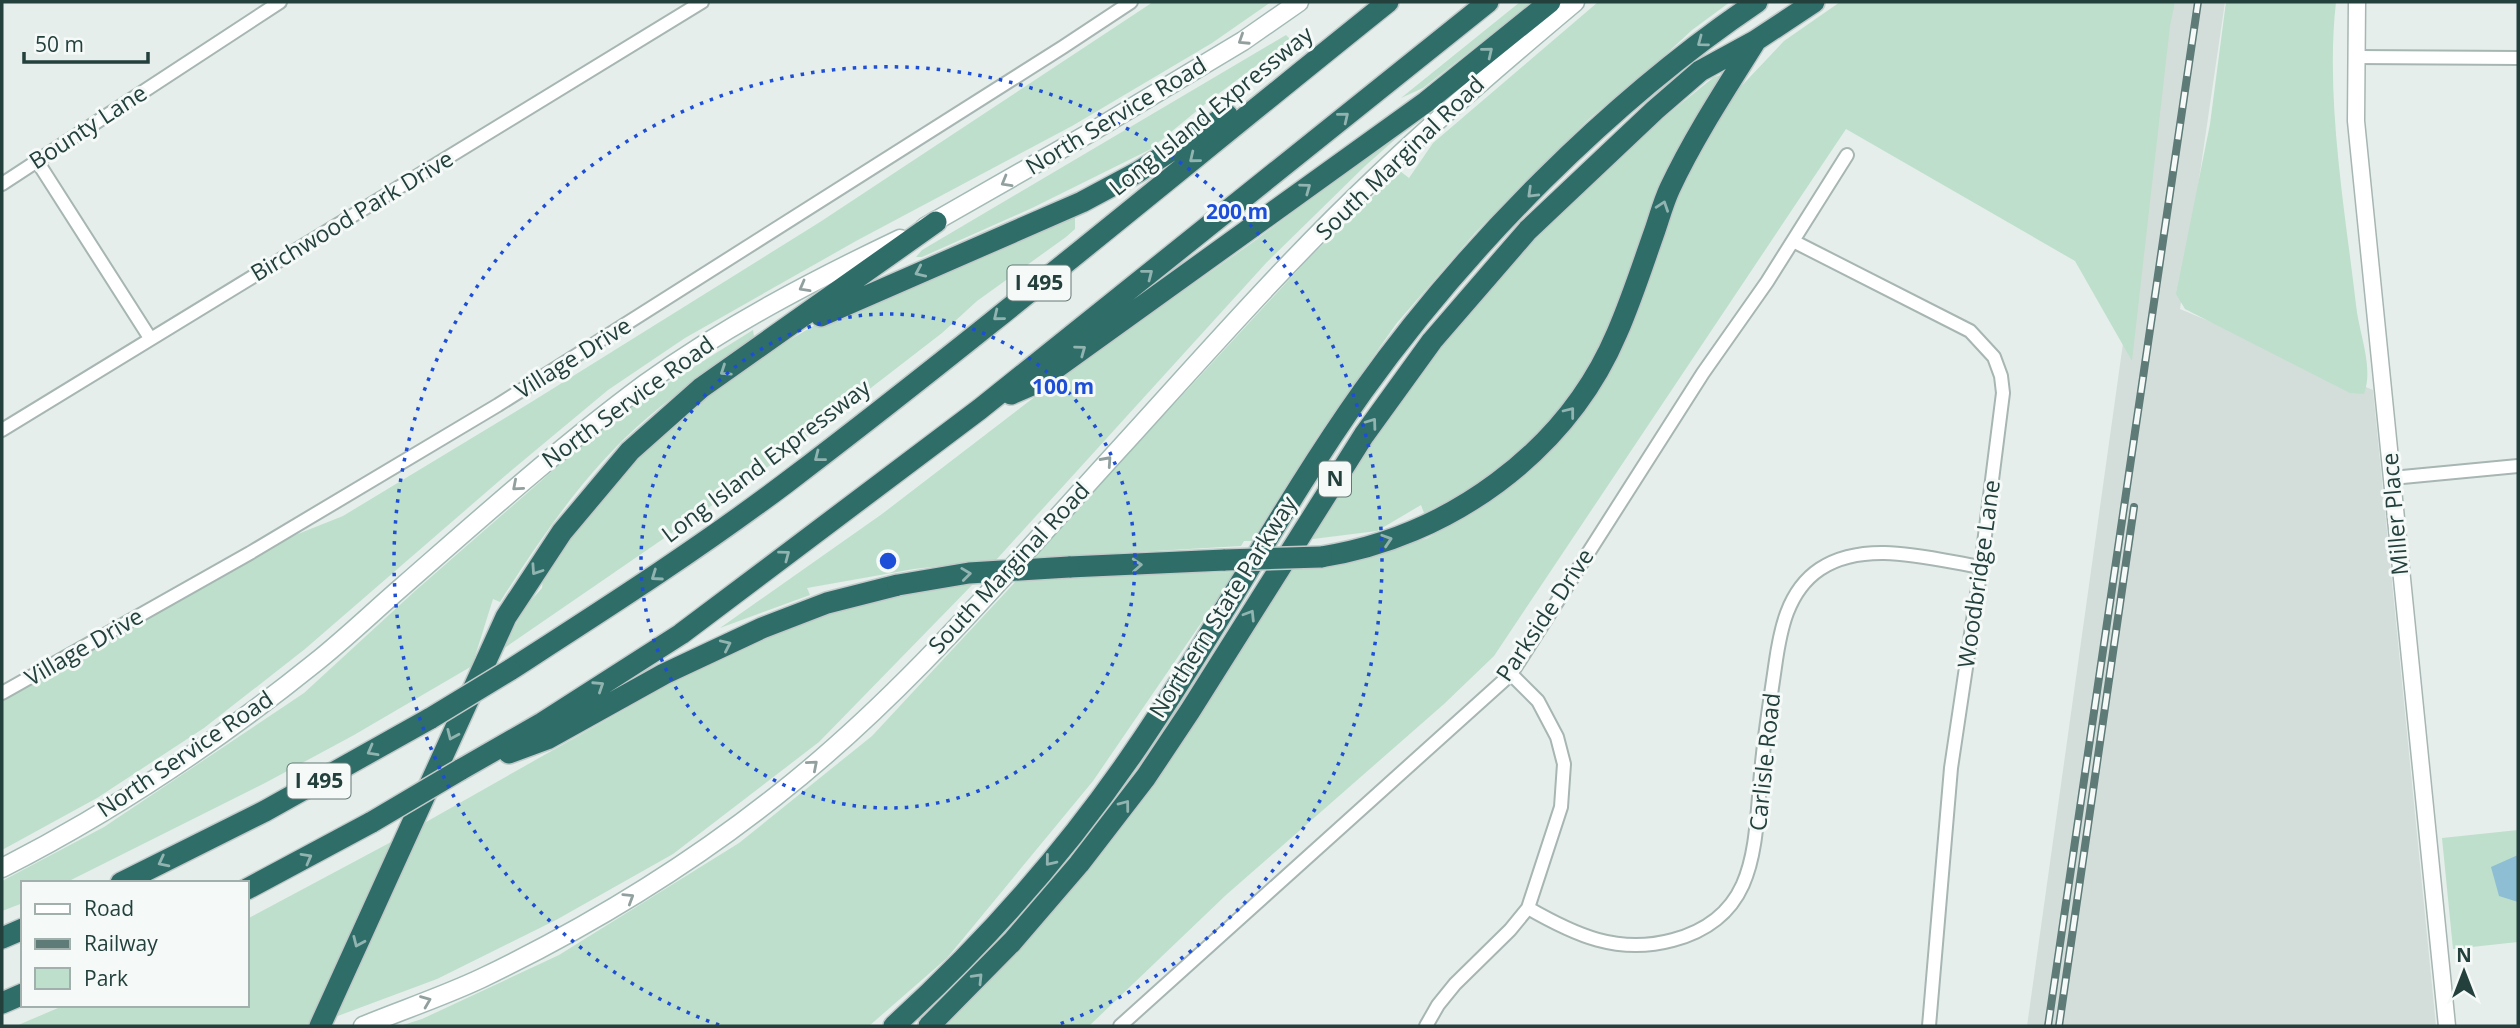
<svg xmlns="http://www.w3.org/2000/svg" width="2520" height="1028" font-family="'Open Sans',sans-serif">
	<style>
		.built { fill: #d3deda }
		.green { fill: #bedfcb }
		.water { fill: #8dbed3 }
		.lines { fill: none; stroke-linecap: round; stroke-linejoin: round }
		.minor-casing { stroke: #a7b6b3; stroke-width: 16 }
		.tertiary-casing { stroke: #a7b6b3; stroke-width: 19 }
		.secondary-casing { stroke: #a3bab5; stroke-width: 21 }
		.motorway-casing { stroke: #c1cac8; stroke-width: 24 }
		.minor { stroke: #fff; stroke-width: 12 }
		.tertiary { stroke: #fff; stroke-width: 16 }
		.secondary { stroke: #fff; stroke-width: 18 }
		.motorway { stroke: #2f6d69; stroke-width: 21 }
		.rail-casing { stroke: #5e7b78; stroke-width: 8 }
		.rail { stroke: #f5faf8; stroke-width: 5; stroke-dasharray: 16; stroke-linecap: butt }
		.motorway-bridge-casing { stroke: #c1cac8; stroke-width: 24; stroke-linecap: butt }
		.motorway-bridge { stroke: #2f6d69; stroke-width: 21 }
		.oneway { stroke: #91a09e }
		.oneway2 { stroke: #92b4b0 }
		.ring { fill: none; stroke: #1d4ed8; stroke-width: 3.5; stroke-dasharray: 3.5 7 }
		.labels { text-anchor: middle; stroke-width: 6; stroke-linejoin: round; paint-order: stroke }
		.shield { fill: #f5faf8; stroke: #627874; stroke-width: 2 }
		.shield-label { font-size: 21px; font-weight: bold; fill: #23403c }
		.street-label { font-size: 23px; fill: #23403c; stroke: #f5faf8 }
		.centre { fill: #1d4ed8; stroke: #f5faf8; stroke-width: 3.5 }
		.ring-label { font-size: 21px; text-anchor: middle; font-weight: bold; fill: #1d4ed8; stroke: #f5faf8; stroke-width: 6; stroke-linejoin: round; paint-order: stroke }
	</style>
	<rect width="100%" height="100%" fill="#e5eeeb"/>
	<path class="built" d="M 2171,2 L 2225,2 L 2180,309 L 2373,390 L 2436,1026 L 2027,1026 Z"/>
	<path class="green" d="M 1153,2 L 1271,2 L 1212,43 L 1072,126 L 856,241 L 685,338 L 608,390 L 506,475 L 305,649 L 204,728 L 97,798 L 2,850 L 2,693 L 250,553 L 343,516 L 533,401 L 820,222 Z
		M 1520,2 L 1533,2 L 1423,88 L 1401,98 Z
		M 1598,2 L 1730,2 L 1692,30 L 1662,58 L 1589,119 L 1475,233 L 1396,324 L 1317,437 L 1252,541 L 1244,541 L 1241,546 L 1032,558 L 1309,258 L 1400,171 L 1409,178 L 1433,143 Z
		M 1840,2 L 2175,2 L 2170,26 L 2132,361 L 2075,261 L 1846,129 L 1494,656 L 1444,704 L 1226,895 L 1089,1026 L 940,1026 L 1096,860 L 1188,733 L 1290,569 L 1346,563 L 1428,538 L 1499,494 L 1566,432 L 1606,378 L 1682,178 L 1730,98 L 1784,41 Z
		M 2226,2 L 2336,2 C 2325,97 2345,210 2356,305 C 2359,334 2374,367 2364,394 L 2350,393 L 2185,309 L 2176,294 L 2210,124 Z
		M 1286,35 L 1291,40 L 1210,100 L 1149,150 L 1032,208 L 922,257 L 916,257 L 922,250 Z
		M 1721,75 L 1720,83 L 1688,130 L 1660,185 L 1611,323 L 1569,399 L 1523,449 L 1468,491 L 1424,513 L 1421,505 L 1377,531 L 1305,540 L 1405,395 L 1459,322 L 1555,215 L 1652,127 L 1714,77 Z
		M 1425,113 L 1365,166 L 1267,262 L 996,560 L 914,569 L 807,588 L 810,595 L 720,628 L 882,514 L 1054,382 L 1253,242 Z
		M 1075,218 L 1075,229 L 1066,237 L 977,301 L 942,333 L 775,462 L 503,649 L 525,607 L 542,588 L 544,569 L 589,508 L 665,427 L 747,365 L 815,325 L 1062,219 Z
		M 753,330 L 754,337 C 719,364 681,389 647,418 C 587,469 542,536 500,602 L 493,599 L 472,666 L 354,735 L 265,783 L 65,883 L 23,883 L 23,903 L 2,911 L 2,881 L 104,827 L 304,693 L 415,591 L 566,459 L 636,403 Z
		M 1236,572 L 1093,781 L 947,958 L 869,1026 L 400,1026 L 422,1019 L 559,955 L 739,843 L 872,736 L 1018,579 L 1085,574 Z
		M 975,582 L 819,742 L 673,854 L 556,920 L 437,979 L 335,1017 L 419,826 L 682,677 L 785,628 L 892,593 Z
		M 2518,830 L 2518,942 L 2453,949 L 2442,838 Z
		M 393,841 L 309,1025 L 16,1026 L 65,1005 L 247,1005 L 247,919 Z"/>
	<path class="water" d="M 2518,855 L 2518,902 L 2499,896 L 2491,867 Z"/>
	<g class="lines">
		<g class="minor-casing">
			<path id="minor" d="M 2356,57 L 2518,58
				M 37,161 L 150,338
				M 2,184 L 280,2
				M 1793,241 L 1970,331 L 1994,357 L 2001,376 L 2003,393 L 1981,567 L 1951,768 L 1929,1026
				M 2,430 L 702,2
				M 2392,478 L 2518,466
				M 2,693 L 250,553 L 498,405 L 1063,47 L 1131,2
				M 1528,908 C 1575,935 1618,955 1673,940 C 1759,917 1754,845 1761,773 C 1764,738 1770,702 1775,667 C 1780,631 1787,591 1820,569 C 1866,539 1930,559 1981,567
				M 1120,1026 L 1511,674 L 1703,373 L 1767,282 L 1847,155
				M 1426,1026 L 1438,1005 L 1455,984 L 1510,930 L 1528,908 L 1561,807 L 1564,764 L 1557,737 L 1538,701 L 1511,674"/>
		</g>
		<g class="tertiary-casing">
			<path id="tertiary" d="M 2357,2 L 2356,121 L 2447,1026"/>
		</g>
		<g class="secondary-casing">
			<path id="secondary" d="M 925,227 L 1093,131 L 1243,41 L 1299,2
				M 2,868 C 114,811 218,741 316,662 C 346,638 374,611 403,586 C 482,517 560,447 645,384 C 724,327 812,281 900,239
				M 363,1026 C 402,1010 444,996 482,978 C 586,928 685,868 776,796 C 905,695 1011,567 1121,447 C 1204,356 1286,262 1375,178 C 1440,116 1507,59 1575,2"/>
		</g>
		<g class="motorway-casing">
			<path id="motorway" d="M 821,316 L 1082,202 L 1138,172 L 1227,115
				M 1011,394 L 1034,384 L 1426,102 L 1550,2
				M 1321,557 C 1448,537 1566,453 1617,333 C 1631,301 1642,267 1654,233 C 1659,219 1663,203 1670,188 C 1694,137 1725,90 1755,42
				M 1069,567 L 1225,560
				M 510,670 C 603,610 697,550 786,483 C 990,328 1188,162 1388,2
				M 509,753 L 547,739 L 664,674 L 762,628 L 827,603 L 898,585
				M 460,770 L 542,723 L 681,634 L 980,409 L 1488,2
				M 121,883 L 265,811 L 431,718
				M 247,889 L 372,822
				M 2,938 L 23,929
				M 2,1003 L 23,994
				M 320,1026 L 506,617 L 562,532 L 630,451 L 701,388 L 936,222
				M 894,1026 C 985,943 1069,848 1138,746 C 1217,630 1282,505 1363,391 C 1466,247 1610,101 1757,2
				M 929,1026 L 1012,942 L 1079,864 L 1146,777 L 1190,711 L 1364,435 L 1432,341 L 1528,230 L 1655,110 L 1700,71 L 1755,41 L 1814,2"/>
		</g>
		<use href="#minor" class="minor"/>
		<use href="#tertiary" class="tertiary"/>
		<use href="#secondary" class="secondary"/>
		<use href="#motorway" class="motorway"/>
		<g class="rail-casing">
			<path id="rail" d="M 2048,1026 L 2198,2
				M 2059,1026 L 2134,507"/>
		</g>
		<use href="#rail" class="rail"/>
		<g class="motorway-bridge-casing">
			<path id="motorway-bridge" d="M 1225,560 L 1321,557
				M 898,585 L 969,573 L 1069,567
				M 431,718 L 510,670
				M 372,822 L 460,770"/>
		</g>
		<use href="#motorway-bridge" class="motorway-bridge"/>
	</g>
	<defs><path id="oneway-chevron" d="M-2-3.5L2.5 0L-2 3.5" fill="none" stroke-width="1.6" stroke-linecap="round" stroke-linejoin="round" transform="scale(1.75)"/></defs>
	<g class="oneway">
		<use href="#oneway-chevron" transform="translate(1243 40) rotate(147)"/>
		<use href="#oneway-chevron" transform="translate(1006 182) rotate(150)"/>
		<use href="#oneway-chevron" transform="translate(804 287) rotate(151)"/>
		<use href="#oneway-chevron" transform="translate(1107 461) rotate(-48)"/>
		<use href="#oneway-chevron" transform="translate(517 486) rotate(139)"/>
		<use href="#oneway-chevron" transform="translate(813 765) rotate(-41)"/>
		<use href="#oneway-chevron" transform="translate(629 898) rotate(-32)"/>
		<use href="#oneway-chevron" transform="translate(426 1001) rotate(-22)"/>
	</g>
	<g class="oneway2">
		<use href="#oneway-chevron" transform="translate(1702 42) rotate(143)"/>
		<use href="#oneway-chevron" transform="translate(1488 52) rotate(-39)"/>
		<use href="#oneway-chevron" transform="translate(1344 117) rotate(-39)"/>
		<use href="#oneway-chevron" transform="translate(1194 158) rotate(141)"/>
		<use href="#oneway-chevron" transform="translate(1306 188) rotate(-36)"/>
		<use href="#oneway-chevron" transform="translate(1532 193) rotate(136)"/>
		<use href="#oneway-chevron" transform="translate(1663 206) rotate(-71)"/>
		<use href="#oneway-chevron" transform="translate(920 272) rotate(156)"/>
		<use href="#oneway-chevron" transform="translate(1148 274) rotate(-38)"/>
		<use href="#oneway-chevron" transform="translate(998 316) rotate(141)"/>
		<use href="#oneway-chevron" transform="translate(1081 350) rotate(-36)"/>
		<use href="#oneway-chevron" transform="translate(725 371) rotate(146)"/>
		<use href="#oneway-chevron" transform="translate(1570 412) rotate(-52)"/>
		<use href="#oneway-chevron" transform="translate(1372 423) rotate(-54)"/>
		<use href="#oneway-chevron" transform="translate(819 457) rotate(142)"/>
		<use href="#oneway-chevron" transform="translate(1387 540) rotate(-18)"/>
		<use href="#oneway-chevron" transform="translate(785 555) rotate(-37)"/>
		<use href="#oneway-chevron" transform="translate(1137 565) rotate(-3)"/>
		<use href="#oneway-chevron" transform="translate(536 570) rotate(124)"/>
		<use href="#oneway-chevron" transform="translate(966 574) rotate(-7)"/>
		<use href="#oneway-chevron" transform="translate(656 576) rotate(145)"/>
		<use href="#oneway-chevron" transform="translate(1250 615) rotate(-58)"/>
		<use href="#oneway-chevron" transform="translate(726 645) rotate(-25)"/>
		<use href="#oneway-chevron" transform="translate(599 686) rotate(-33)"/>
		<use href="#oneway-chevron" transform="translate(452 735) rotate(114)"/>
		<use href="#oneway-chevron" transform="translate(372 751) rotate(151)"/>
		<use href="#oneway-chevron" transform="translate(1125 805) rotate(-53)"/>
		<use href="#oneway-chevron" transform="translate(307 858) rotate(-29)"/>
		<use href="#oneway-chevron" transform="translate(1050 861) rotate(129)"/>
		<use href="#oneway-chevron" transform="translate(163 862) rotate(153)"/>
		<use href="#oneway-chevron" transform="translate(358 942) rotate(114)"/>
		<use href="#oneway-chevron" transform="translate(978 978) rotate(-46)"/>
	</g>
	<g class="ring">
		<circle cx="888" cy="561" r="247"/>
		<path d="M719 1025A494 494 0 1 1 1057 1025"/>
	</g>
	<g class="labels">
		<g class="shield">
			<rect x="1007.5" y="265.5" width="63" height="35" rx="5"/>
			<rect x="1319" y="461.5" width="32" height="35" rx="5"/>
			<rect x="287.5" y="763.5" width="63" height="35" rx="5"/>
		</g>
		<g class="shield-label">
			<text x="1039" y="290">I 495</text>
			<text x="1335" y="486">N</text>
			<text x="319" y="788">I 495</text>
		</g>
		<g class="street-label">
			<text transform="translate(1211 111) rotate(-39)" y="8">Long Island Expressway</text>
			<text transform="translate(1116 116) rotate(-31)" y="8">North Service Road</text>
			<text transform="translate(88 127) rotate(-33)" y="8">Bounty Lane</text>
			<text transform="translate(1400 158) rotate(-44)" y="8">South Marginal Road</text>
			<text transform="translate(352 216) rotate(-31)" y="8">Birchwood Park Drive</text>
			<text transform="translate(573 358) rotate(-32)" y="8">Village Drive</text>
			<text transform="translate(628 402) rotate(-36)" y="8">North Service Road</text>
			<text transform="translate(766 461) rotate(-37)" y="8">Long Island Expressway</text>
			<text transform="translate(2395 514) rotate(-95)" y="8">Miller Place</text>
			<text transform="translate(1009 568) rotate(-47)" y="8">South Marginal Road</text>
			<text transform="translate(1979 574) rotate(-82)" y="8">Woodbridge Lane</text>
			<text transform="translate(1223 607) rotate(-58)" y="8">Northern State Parkway</text>
			<text transform="translate(1545 615) rotate(-56)" y="8">Parkside Drive</text>
			<text transform="translate(84 647) rotate(-30)" y="8">Village Drive</text>
			<text transform="translate(185 754) rotate(-34)" y="8">North Service Road</text>
			<text transform="translate(1765 762) rotate(-84)" y="8">Carlisle Road</text>
		</g>
	</g>
	<circle cx="888" cy="561" r="10" class="centre"/>
	<g class="ring-label">
		<text x="1237" y="219">200 m</text>
		<text x="1063" y="394">100 m</text>
	</g>
	<rect width="2520" height="1028" fill="none" stroke="#23403c" stroke-width="7"/>
	<rect x="21" y="881" width="228" height="126" fill="#f5faf8" stroke="#a1b0ad" stroke-width="2"/>
	<rect x="35" y="904" width="35" height="10" fill="#ffffff" stroke="#a1b0ad" stroke-width="2"/>
	<text x="84" y="916" font-size="21" fill="#23403c">Road</text>
	<rect x="35" y="939" width="35" height="10" fill="#5e7b78" stroke="#a1b0ad" stroke-width="2"/>
	<text x="84" y="951" font-size="21" fill="#23403c">Railway</text>
	<rect x="35" y="968" width="35" height="21" fill="#bedfcb" stroke="#a1b0ad" stroke-width="2"/>
	<text x="84" y="986" font-size="21" fill="#23403c">Park</text>
	<g transform="translate(2464 972)" stroke="#f5faf8" stroke-width="5" paint-order="stroke">
	<path d="M0-5L12 26L0 18L-12 26Z" fill="#23403c"/>
	<text y="-10" font-size="19" font-weight="bold" text-anchor="middle" fill="#23403c">N</text>
	</g>
	<path d="M24 52v10h124v-10" fill="none" stroke="#23403c" stroke-width="3.5"/>
	<text x="35" y="52" font-size="21" fill="#23403c" stroke="#f5faf8" stroke-width="5" paint-order="stroke">50 m</text>
</svg>
